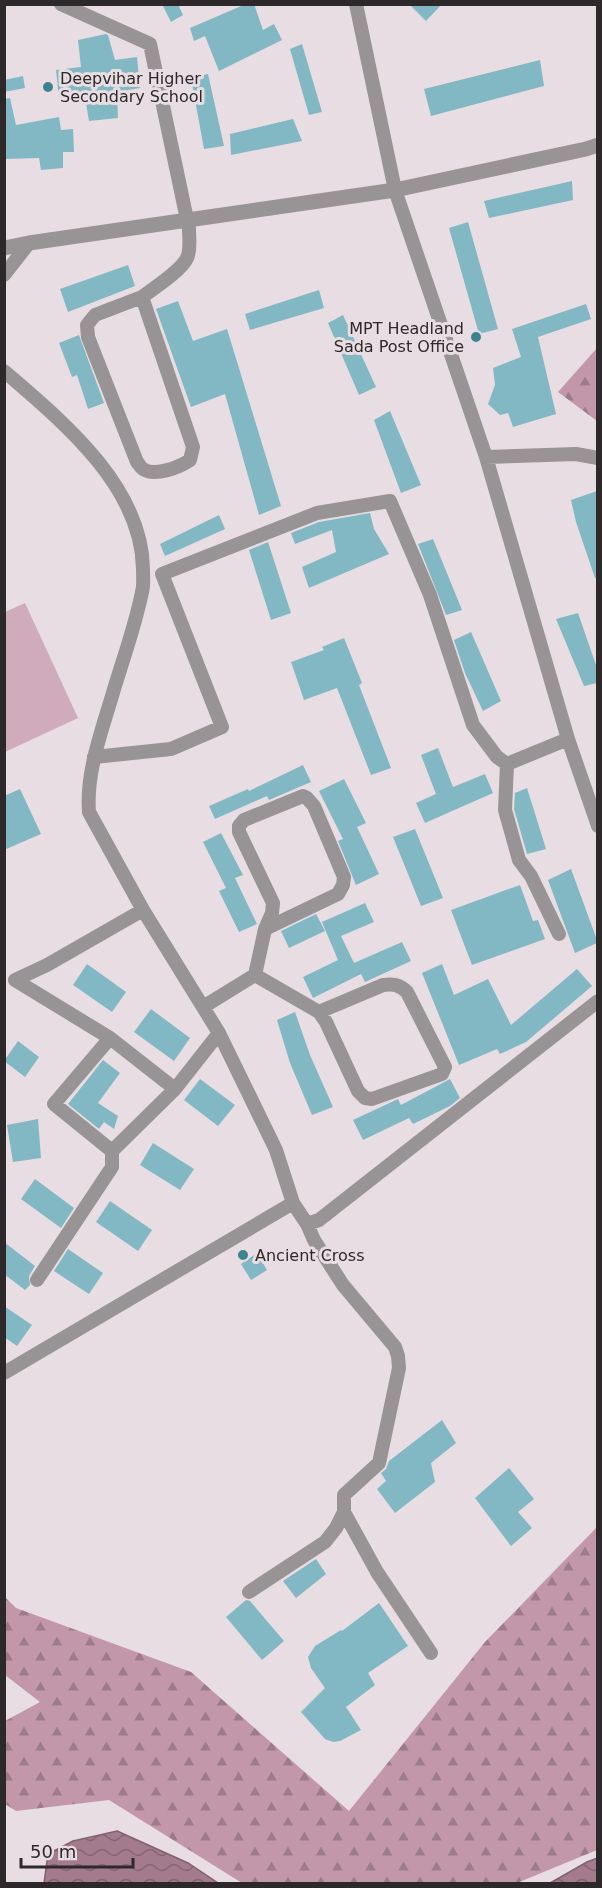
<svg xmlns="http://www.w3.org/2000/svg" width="602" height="1888" font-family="'DejaVu Sans',sans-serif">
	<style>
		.forest { fill: url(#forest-firs) }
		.pitch { fill: #d0abbb }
		.water { fill: url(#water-waves); stroke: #806270; stroke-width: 1.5 }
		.building { fill: #82b8c3 }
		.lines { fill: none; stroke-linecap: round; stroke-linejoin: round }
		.minor { stroke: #989395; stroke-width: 14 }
		.tertiary { stroke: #989395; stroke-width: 15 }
		.poi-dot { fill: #3d838f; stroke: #e8dde2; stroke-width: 2 }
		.labels { text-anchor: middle; stroke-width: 6; stroke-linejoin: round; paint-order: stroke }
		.poi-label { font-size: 16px; fill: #2d292b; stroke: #e8dde2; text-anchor: start }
	</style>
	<defs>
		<pattern id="forest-firs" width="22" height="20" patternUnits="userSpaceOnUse" patternTransform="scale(1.5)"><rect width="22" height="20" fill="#c297aa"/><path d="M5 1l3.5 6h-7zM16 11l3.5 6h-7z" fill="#9e7b8b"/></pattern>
		<pattern id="water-waves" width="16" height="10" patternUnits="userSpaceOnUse" patternTransform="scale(1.5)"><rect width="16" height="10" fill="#a47a8d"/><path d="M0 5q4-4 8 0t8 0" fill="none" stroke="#866473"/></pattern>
	</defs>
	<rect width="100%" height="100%" fill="#e8dde2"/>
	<path class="forest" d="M 597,348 L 597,421 L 558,392 Z
		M 597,1527 L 597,1850 L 517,1883 L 242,1883 L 109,1800 L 16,1811 L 5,1804 L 5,1721 L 40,1702 L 5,1675 L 5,1597 L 16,1608 L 191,1672 L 349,1811 L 485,1642 Z"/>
	<path class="pitch" d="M 25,603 L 78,718 L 5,752 L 5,612 Z"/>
	<path class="water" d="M 117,1831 L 188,1863 L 218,1883 L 44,1883 L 48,1854 L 73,1841 Z
		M 597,1858 L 597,1883 L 550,1883 L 587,1862 Z"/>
	<path class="building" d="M 162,4 L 178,4 L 183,15 L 171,22 Z
		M 246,4 L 254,4 L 263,30 L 274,24 L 282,40 L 219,71 L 205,36 L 194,41 L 190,28 Z
		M 409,4 L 442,4 L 426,21 Z
		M 106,34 L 108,35 L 115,60 L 137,57 L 140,88 L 117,92 L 118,118 L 89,121 L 85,97 L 59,99 L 56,70 L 81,67 L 78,40 Z
		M 302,44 L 322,112 L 309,115 L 290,49 Z
		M 540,60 L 544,86 L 431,116 L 424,89 Z
		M 208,74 L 224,146 L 204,149 L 191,78 Z
		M 23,76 L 25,88 L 4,92 L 4,80 Z
		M 10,98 L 16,125 L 59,117 L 61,130 L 73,129 L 74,152 L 63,152 L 63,168 L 41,170 L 39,158 L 4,159 L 4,99 Z
		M 293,119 L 302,141 L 231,155 L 230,134 Z
		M 572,181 L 573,200 L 489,218 L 484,201 Z
		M 468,222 L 498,329 L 479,334 L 449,228 Z
		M 128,265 L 135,286 L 68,312 L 60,289 Z
		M 319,290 L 324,308 L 250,330 L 245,314 Z
		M 178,301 L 193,341 L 227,329 L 281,506 L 259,515 L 225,394 L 191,407 L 156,309 Z
		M 586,304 L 591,319 L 538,337 L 556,414 L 513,427 L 508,413 L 500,415 L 488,404 L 495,385 L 493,368 L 521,357 L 512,329 Z
		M 343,315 L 376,387 L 359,395 L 328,323 Z
		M 79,335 L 104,403 L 88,409 L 77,375 L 72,377 L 59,343 Z
		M 390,411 L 421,485 L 401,493 L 374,420 Z
		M 597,491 L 597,578 L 595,578 L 576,522 L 571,500 Z
		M 370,513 L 374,529 L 389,554 L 309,588 L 302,567 L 336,552 L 332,530 L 295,544 L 291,533 L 319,522 Z
		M 219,515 L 225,529 L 165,556 L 160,544 Z
		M 433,539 L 462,610 L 446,615 L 418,544 Z
		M 268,542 L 291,613 L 271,620 L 249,550 Z
		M 578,613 L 597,668 L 597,683 L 584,686 L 556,619 Z
		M 471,632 L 501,701 L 483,711 L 465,673 L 454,640 Z
		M 344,638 L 362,683 L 359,685 L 391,768 L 371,775 L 337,688 L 304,700 L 291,662 L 324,650 L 322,647 Z
		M 438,748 L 453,787 L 485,774 L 493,793 L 425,823 L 416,803 L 436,794 L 421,755 Z
		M 303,765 L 311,782 L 269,800 L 267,796 L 215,819 L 209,806 L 248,789 L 249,791 Z
		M 344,779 L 366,823 L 357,827 L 379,874 L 356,885 L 338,841 L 343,839 L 319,791 Z
		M 527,788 L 546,849 L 527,854 L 514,809 L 515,793 Z
		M 20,789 L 41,834 L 4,850 L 4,796 Z
		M 415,829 L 443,898 L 421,906 L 393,837 Z
		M 221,833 L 243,875 L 235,878 L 257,924 L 239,932 L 219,891 L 226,888 L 203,842 Z
		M 571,869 L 597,940 L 597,943 L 575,953 L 548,880 Z
		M 520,885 L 533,921 L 538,920 L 545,939 L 472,965 L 451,910 Z
		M 365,903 L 374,922 L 341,936 L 354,963 L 402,942 L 411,961 L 365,982 L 361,974 L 313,998 L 303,977 L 338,960 L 322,922 Z
		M 316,914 L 325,931 L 289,948 L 281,931 Z
		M 87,964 L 126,992 L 112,1012 L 73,985 Z
		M 442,964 L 454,995 L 488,979 L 511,1025 L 577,969 L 592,986 L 526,1042 L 500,1054 L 497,1049 L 459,1065 L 422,973 Z
		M 151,1009 L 190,1038 L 174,1061 L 134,1032 Z
		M 295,1012 L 310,1055 L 333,1107 L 312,1115 L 290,1063 L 277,1020 Z
		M 18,1041 L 39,1057 L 25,1077 L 4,1061 Z
		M 103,1060 L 120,1073 L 98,1103 L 118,1116 L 114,1129 L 104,1122 L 99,1129 L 68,1104 Z
		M 200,1079 L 235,1105 L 218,1126 L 184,1100 Z
		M 450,1079 L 460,1098 L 450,1106 L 413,1124 L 409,1118 L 363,1140 L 353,1120 L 398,1099 L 401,1105 Z
		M 38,1119 L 41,1158 L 13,1162 L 7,1125 Z
		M 153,1143 L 194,1169 L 180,1190 L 140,1165 Z
		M 35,1179 L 74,1208 L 61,1228 L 21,1199 Z
		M 110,1201 L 152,1230 L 138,1251 L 96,1222 Z
		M 4,1242 L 35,1266 L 29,1276 L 30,1285 L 25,1290 L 4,1274 Z
		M 68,1249 L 103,1273 L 89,1294 L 54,1271 Z
		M 257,1253 L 267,1270 L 251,1280 L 241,1264 Z
		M 4,1306 L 32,1325 L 17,1346 L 4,1337 Z
		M 442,1420 L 456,1443 L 431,1463 L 435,1482 L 395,1513 L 377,1489 L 386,1481 L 381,1473 L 386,1469 L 389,1461 Z
		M 509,1468 L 534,1499 L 518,1512 L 532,1528 L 511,1546 L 475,1498 Z
		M 316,1559 L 326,1574 L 296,1598 L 283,1581 Z
		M 246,1600 L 250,1601 L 284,1641 L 262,1660 L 226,1617 Z
		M 379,1603 L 408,1646 L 368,1673 L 375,1685 L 346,1707 L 361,1730 L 340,1741 L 333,1742 L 325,1739 L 301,1712 L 325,1688 L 311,1668 L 308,1657 L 315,1646 L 341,1630 L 342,1631 Z"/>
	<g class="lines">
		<path class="minor" d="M 61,4 L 150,44 L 189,229 C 189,238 191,250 187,258 C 181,271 154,288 142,297 L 193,447 L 190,460 C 180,467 155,477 143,469 C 140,467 139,464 137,462 L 88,337 L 87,325 L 95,315 L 142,297
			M 356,4 L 395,190 L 486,457 L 568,739 L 598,826
			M 4,275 L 29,243
			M 4,371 C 62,421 142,486 143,569 C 143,577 144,585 142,592 C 135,627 122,662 112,696 C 101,733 86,773 89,812 L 143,910 L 219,1033 L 276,1150 L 293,1203 L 307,1224 L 314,1240 L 343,1285 L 395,1347 L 398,1356 L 399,1368 L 379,1463 L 344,1495 L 344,1512 L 377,1572 L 431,1653
			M 486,457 L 576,454 L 598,458
			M 94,757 L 171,749 L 222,727 L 162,574 L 317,513 L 390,501 L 430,595 L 473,725 L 497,757 L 507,764
			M 507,764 L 505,810 L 519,860 L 531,876 L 559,934
			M 507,764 L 568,739
			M 143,910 L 47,965 L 15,980 L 110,1038 L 175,1089
			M 255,975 L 319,1012 L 326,1022 L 358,1091 L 365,1098 L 372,1099 L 442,1074 L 445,1067 L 407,992 C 399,984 393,984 383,985 L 319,1012
			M 203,1007 L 255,975 L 265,929 L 272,913 L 273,903 L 239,832 L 239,826 L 244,820 L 303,796 L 307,798 L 314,806 L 344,877 L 343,885 L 338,894 L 265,929
			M 110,1038 L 54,1104 L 112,1151
			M 307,1224 L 319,1220 L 598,1001
			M 37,1280 L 112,1167 L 112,1151 L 175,1089 L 219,1033
			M 4,1373 L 293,1203
			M 249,1592 L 325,1542 L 336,1528 L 344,1512"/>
		<path class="tertiary" d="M 4,248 L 29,243 L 395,190 L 586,149 L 598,145"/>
	</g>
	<g class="poi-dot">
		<circle cx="48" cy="87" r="6"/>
		<circle cx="476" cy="337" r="6"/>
		<circle cx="243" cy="1255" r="6"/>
	</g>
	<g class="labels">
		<g class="poi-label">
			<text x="60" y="84">Deepvihar Higher<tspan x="60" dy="18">Secondary School</tspan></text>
			<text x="464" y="334" text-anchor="end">MPT Headland<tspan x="464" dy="18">Sada Post Office</tspan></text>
			<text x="255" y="1261">Ancient Cross</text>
		</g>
	</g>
	<rect width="602" height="1888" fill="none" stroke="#2d292b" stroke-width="12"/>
	<path d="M21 1858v9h112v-9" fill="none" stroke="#2d292b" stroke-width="3"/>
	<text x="30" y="1858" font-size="18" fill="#2d292b" stroke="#e8dde2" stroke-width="4.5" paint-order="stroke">50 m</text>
</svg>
